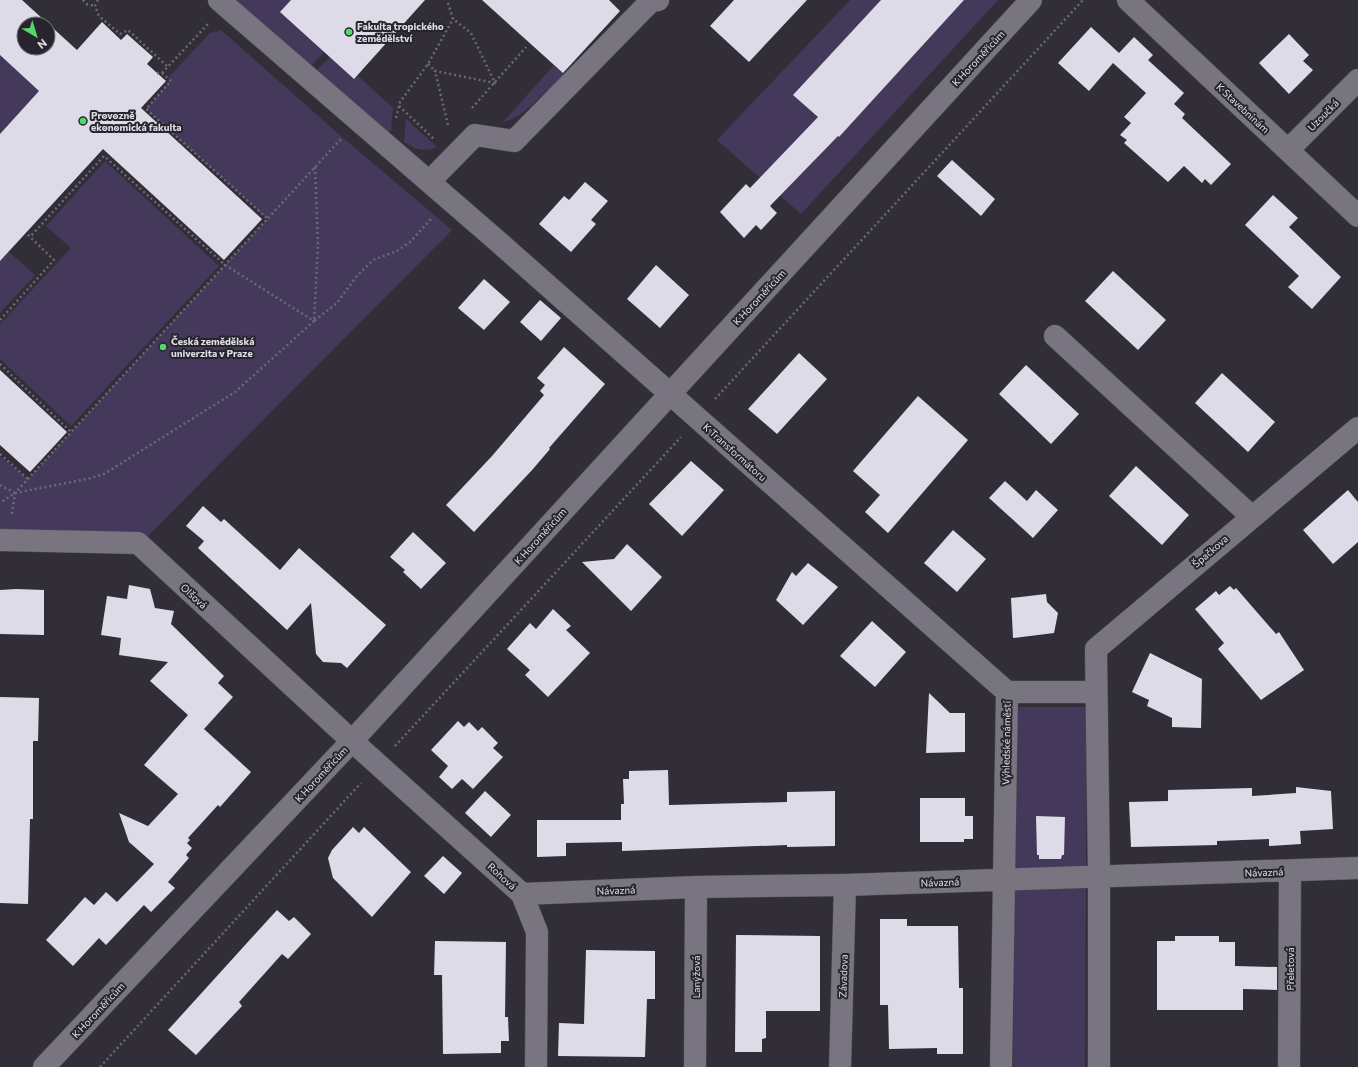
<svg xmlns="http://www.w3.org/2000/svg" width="1358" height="1067" font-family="Commissioner,sans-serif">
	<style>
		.green { fill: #44395b }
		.building { fill: #dedbe8; fill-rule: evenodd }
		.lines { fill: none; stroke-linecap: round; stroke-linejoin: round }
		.minor-casing { stroke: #4d4a52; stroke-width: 23 }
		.path { stroke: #6c6972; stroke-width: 2.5; stroke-dasharray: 2 3; stroke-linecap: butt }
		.minor { stroke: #787581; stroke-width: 22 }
		.poi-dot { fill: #55d671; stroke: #27242e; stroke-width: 1.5 }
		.labels { text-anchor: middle; stroke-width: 4; stroke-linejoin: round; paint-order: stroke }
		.poi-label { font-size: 10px; font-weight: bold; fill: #e0dfe5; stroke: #27242e; text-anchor: start }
		.street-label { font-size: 10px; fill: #e0dfe5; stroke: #27242e }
	</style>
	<rect width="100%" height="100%" fill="#312e38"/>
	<path class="green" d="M 232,0 L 291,0 L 324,52 L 310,67 Z
		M 850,0 L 881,0 L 794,95 L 839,137 L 964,0 L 998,0 L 801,214 L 717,140 Z
		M 221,30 L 342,137 L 452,230 L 145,539 L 0,535 L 0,456 L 28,479 L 267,219 L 146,109 L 170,81 L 168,78 L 210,33 Z
		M 0,55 L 39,91 L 0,134 Z
		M 330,57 L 357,75 L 393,108 L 391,130 L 387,134 L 315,72 Z
		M 554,65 L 566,76 L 549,93 L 546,91 C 533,104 521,118 503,122 Z
		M 406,119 L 437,147 C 425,153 415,149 404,142 Z
		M 105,161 L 219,266 L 71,426 L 0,359 L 0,324 L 71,248 L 46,226 Z
		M 9,252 L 35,275 L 0,313 L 0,261 Z
		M 1015,707 L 1087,707 L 1085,1067 L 1013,1067 Z"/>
	<path class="building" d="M 0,0 L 22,0 L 77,50 L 102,22 L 121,40 L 127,34 L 153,57 L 147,64 L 166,81 L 141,108 L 262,219 L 224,260 L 103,149 L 0,261 L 0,134 L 39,91 L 0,55 ZM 24,24 L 48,24 L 48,48 L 24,48 Z
		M 291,0 L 425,0 L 354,79 L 280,12 Z
		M 482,0 L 609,0 L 620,11 L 563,73 Z
		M 734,0 L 807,0 L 749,62 L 710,26 Z
		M 881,0 L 964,0 L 839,137 L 838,136 L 770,206 L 777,213 L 761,230 L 756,225 L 744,238 L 720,212 L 746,184 L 750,188 L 818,117 L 793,95 Z
		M 1091,27 L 1119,53 L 1134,37 L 1153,55 L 1148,60 L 1184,93 L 1174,104 L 1185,114 L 1182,118 L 1231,164 L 1211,185 L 1205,179 L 1202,183 L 1184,166 L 1168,182 L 1124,143 L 1127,140 L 1120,135 L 1131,123 L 1124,117 L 1146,93 L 1113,63 L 1089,91 L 1058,63 Z
		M 1289,34 L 1309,55 L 1303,61 L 1313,70 L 1289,94 L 1259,63 Z
		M 952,160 L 995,199 L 981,216 L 937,176 Z
		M 585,182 L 608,201 L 591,220 L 596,224 L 571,252 L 539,224 L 564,196 L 569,200 Z
		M 1273,195 L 1298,218 L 1289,227 L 1341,277 L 1312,309 L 1288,287 L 1299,276 L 1245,225 Z
		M 656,265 L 689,295 L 660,328 L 627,299 Z
		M 1113,271 L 1166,320 L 1138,350 L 1085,301 Z
		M 484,279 L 510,302 L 484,330 L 458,308 Z
		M 540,300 L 561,318 L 541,341 L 520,322 Z
		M 564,347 L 605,384 L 549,448 L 550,449 L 533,469 L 474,532 L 446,505 L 492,456 L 544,395 L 540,391 L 545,385 L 537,378 Z
		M 799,353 L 827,379 L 777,434 L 748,409 Z
		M 1026,365 L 1079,414 L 1051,444 L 999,394 Z
		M 0,370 L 67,432 L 30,472 L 0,445 Z
		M 1222,373 L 1275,422 L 1248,452 L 1195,403 Z
		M 918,396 L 968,440 L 888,533 L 865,512 L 880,495 L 853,471 Z
		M 691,461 L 724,490 L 682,536 L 649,504 Z
		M 1136,466 L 1189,515 L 1162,545 L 1109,496 Z
		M 1005,481 L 1027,501 L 1036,490 L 1058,510 L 1033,538 L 989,498 Z
		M 1348,490 L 1358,502 L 1358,542 L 1333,564 L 1303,530 Z
		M 203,506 L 221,522 L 224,519 L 280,570 L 299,548 L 386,625 L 347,668 L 341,663 L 323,662 L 316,654 L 311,603 L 287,630 L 198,548 L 204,541 L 186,526 Z
		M 953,530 L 986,559 L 957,592 L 924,563 Z
		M 413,532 L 446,563 L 421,589 L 403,572 L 405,570 L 390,557 Z
		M 627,544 L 662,577 L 631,611 L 582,562 L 614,559 Z
		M 808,563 L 838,587 L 803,625 L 776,600 L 792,572 L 796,576 Z
		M 129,585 L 150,589 L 155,608 L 174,611 L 171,624 L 224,676 L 218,683 L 233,697 L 204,729 L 251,772 L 220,807 L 218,805 L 188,838 L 190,840 L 187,843 L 192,848 L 186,855 L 189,858 L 168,882 L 175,888 L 151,912 L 144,905 L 106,945 L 99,938 L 73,966 L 46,940 L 85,897 L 94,905 L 106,892 L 117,902 L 154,864 L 129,842 L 119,813 L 148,826 L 178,794 L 144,765 L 188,715 L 150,681 L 168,662 L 119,655 L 121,638 L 101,635 L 107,596 L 127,599 Z
		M 1230,586 L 1234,590 L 1236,588 L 1276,634 L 1279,632 L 1304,670 L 1261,700 L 1218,649 L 1224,643 L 1195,609 L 1216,591 L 1219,595 Z
		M 16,589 L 44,590 L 44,635 L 0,634 L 0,590 Z
		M 1046,594 L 1047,602 L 1058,613 L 1054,633 L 1013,638 L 1011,598 Z
		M 553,609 L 571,626 L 566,630 L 590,653 L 548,697 L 525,675 L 530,670 L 507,649 L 530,623 L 536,629 Z
		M 872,621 L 906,652 L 875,687 L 840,656 Z
		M 1150,653 L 1202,679 L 1201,728 L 1172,727 L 1172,718 L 1147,706 L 1149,700 L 1132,692 Z
		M 929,693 L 950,713 L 965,713 L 965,752 L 926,753 Z
		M 0,697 L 39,698 L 38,741 L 33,741 L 33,819 L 30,819 L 28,904 L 0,903 Z
		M 458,721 L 464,727 L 469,722 L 478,731 L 482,727 L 498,743 L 493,748 L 503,757 L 473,789 L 462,779 L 452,789 L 439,777 L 448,766 L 431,750 Z
		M 668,770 L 669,805 L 787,802 L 787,792 L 835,791 L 835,846 L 787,847 L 787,845 L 622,851 L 622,842 L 566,843 L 566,856 L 537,857 L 537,820 L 621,820 L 621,804 L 624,804 L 623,779 L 629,779 L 629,771 Z
		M 1296,787 L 1331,791 L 1333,829 L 1300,831 L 1301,844 L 1269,846 L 1269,839 L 1217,841 L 1217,845 L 1131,847 L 1129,802 L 1168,801 L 1168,790 L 1252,788 L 1252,796 L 1296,793 Z
		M 485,791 L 511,815 L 491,837 L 465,813 Z
		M 920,798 L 965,798 L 965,816 L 973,816 L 973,839 L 964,839 L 964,842 L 920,842 Z
		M 1036,816 L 1065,817 L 1064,855 L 1062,855 L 1061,859 L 1039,859 L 1039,855 L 1037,855 Z
		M 353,827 L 359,833 L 364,827 L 411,872 L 372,917 L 333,878 L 328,858 L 332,850 Z
		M 443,856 L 462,873 L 444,894 L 424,876 Z
		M 277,910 L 289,921 L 294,917 L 311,934 L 288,959 L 282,954 L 239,1002 L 242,1006 L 196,1055 L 168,1030 Z
		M 880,919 L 907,919 L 907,926 L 958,926 L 959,988 L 963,988 L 963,1054 L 937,1054 L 937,1048 L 889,1049 L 888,1005 L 880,1005 Z
		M 736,935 L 820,936 L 820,1011 L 766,1011 L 766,1038 L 762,1039 L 762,1052 L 735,1052 Z
		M 1175,936 L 1219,936 L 1219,942 L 1235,942 L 1235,966 L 1277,967 L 1277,990 L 1243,989 L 1243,1010 L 1157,1010 L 1157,941 L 1175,941 Z
		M 435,941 L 506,942 L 505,1017 L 508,1017 L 509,1041 L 501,1041 L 501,1053 L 443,1054 L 442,975 L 434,975 Z
		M 586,950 L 655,951 L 655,999 L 647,999 L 645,1057 L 558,1056 L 559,1023 L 584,1024 Z"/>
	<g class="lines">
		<g class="minor-casing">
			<path id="minor" d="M 219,0 L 494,238 L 1007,692
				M 1128,0 L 1358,216
				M 1288,150 L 1358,80
				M 429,182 L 475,135 L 514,141 L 651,1 L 658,0
				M 1055,336 L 1251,516
				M 0,540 L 138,543 L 352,741 L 522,894 L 537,932 L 536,1067
				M 1007,692 L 1096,692
				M 522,894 L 696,887 L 845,885 L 1358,868
				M 44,1067 L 352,741 L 1031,0
				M 695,1067 L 696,887
				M 840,1067 L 845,885
				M 1001,1067 L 1007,692
				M 1099,1067 L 1099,876 L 1096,649 L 1358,428
				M 1289,1067 L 1290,871"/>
		</g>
		<path class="path" d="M 83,0 L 86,4 L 95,6
			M 98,0 L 95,6 L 99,16 L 120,34 L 128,30 L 168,67
			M 428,64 L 435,71
			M 157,73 L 162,73 L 208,24
			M 162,73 L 171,81 L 146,109 L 268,219
			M 399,106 L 435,140
			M 472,108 L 526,47
			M 396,118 L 400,102 L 428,64 L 453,19 L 447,0
			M 448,125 L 435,71 L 495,83 L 471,33 L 453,19
			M 315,167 L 318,245 L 314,321 L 337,303 L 356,277 L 373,260 L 397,251 L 410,242 L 432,218
			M 0,320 L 54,260 L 26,233
			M 0,364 L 71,432
			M 715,399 L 1083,0
			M 0,454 L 28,479
			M 0,485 L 15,493 L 0,503
			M 15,493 L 87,479 L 104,474 L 235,392 L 314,321 L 225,265 L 104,156 L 30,237
			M 12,514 L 15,493 L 341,139
			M 395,746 L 681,437
			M 100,1067 L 361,783"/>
		<use href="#minor" class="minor"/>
	</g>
	<g class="poi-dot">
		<circle cx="349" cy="32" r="4"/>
		<circle cx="83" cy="121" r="4"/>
		<circle cx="163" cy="347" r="4"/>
	</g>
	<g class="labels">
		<g class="poi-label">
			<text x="357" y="30">Fakulta tropického<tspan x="357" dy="12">zemědělství</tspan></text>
			<text x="91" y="119">Provozně<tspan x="91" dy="12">ekonomická fakulta</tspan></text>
			<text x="171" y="345">Česká zemědělská<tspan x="171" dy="12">univerzita v Praze</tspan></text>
		</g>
		<g class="street-label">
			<text transform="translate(978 58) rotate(-47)" y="4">K Horoměřicům</text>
			<text transform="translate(1243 108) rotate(43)" y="4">K Stavebninám</text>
			<text transform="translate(1323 115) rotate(-45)" y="4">Uzoučká</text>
			<text transform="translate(759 297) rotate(-47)" y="4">K Horoměřicům</text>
			<text transform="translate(735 452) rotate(42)" y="4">K Transformátoru</text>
			<text transform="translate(540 536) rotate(-48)" y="4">K Horoměřicům</text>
			<text transform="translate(1210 551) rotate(-41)" y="4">Špačkova</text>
			<text transform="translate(194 596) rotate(43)" y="4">Olšová</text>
			<text transform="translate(1006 743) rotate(-89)" y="4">Výhledské náměstí</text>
			<text transform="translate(321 774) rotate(-47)" y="4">K Horoměřicům</text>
			<text transform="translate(1264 872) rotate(-2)" y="4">Návazná</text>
			<text transform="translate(502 876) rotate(42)" y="4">Rohová</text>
			<text transform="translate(940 882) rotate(-2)" y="4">Návazná</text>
			<text transform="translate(616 890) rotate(-2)" y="4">Návazná</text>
			<text transform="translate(1290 969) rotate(-90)" y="4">Přeletová</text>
			<text transform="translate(843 976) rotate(-88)" y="4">Závadova</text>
			<text transform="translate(696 977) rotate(-90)" y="4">Lanýžová</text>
			<text transform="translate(98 1010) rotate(-47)" y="4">K Horoměřicům</text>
		</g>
	</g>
	<g transform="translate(36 36) rotate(142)"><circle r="19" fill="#27242e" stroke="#716f77"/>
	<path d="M0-3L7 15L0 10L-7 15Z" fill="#55d671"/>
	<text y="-6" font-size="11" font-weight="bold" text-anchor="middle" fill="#e0dfe5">N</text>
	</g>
</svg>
